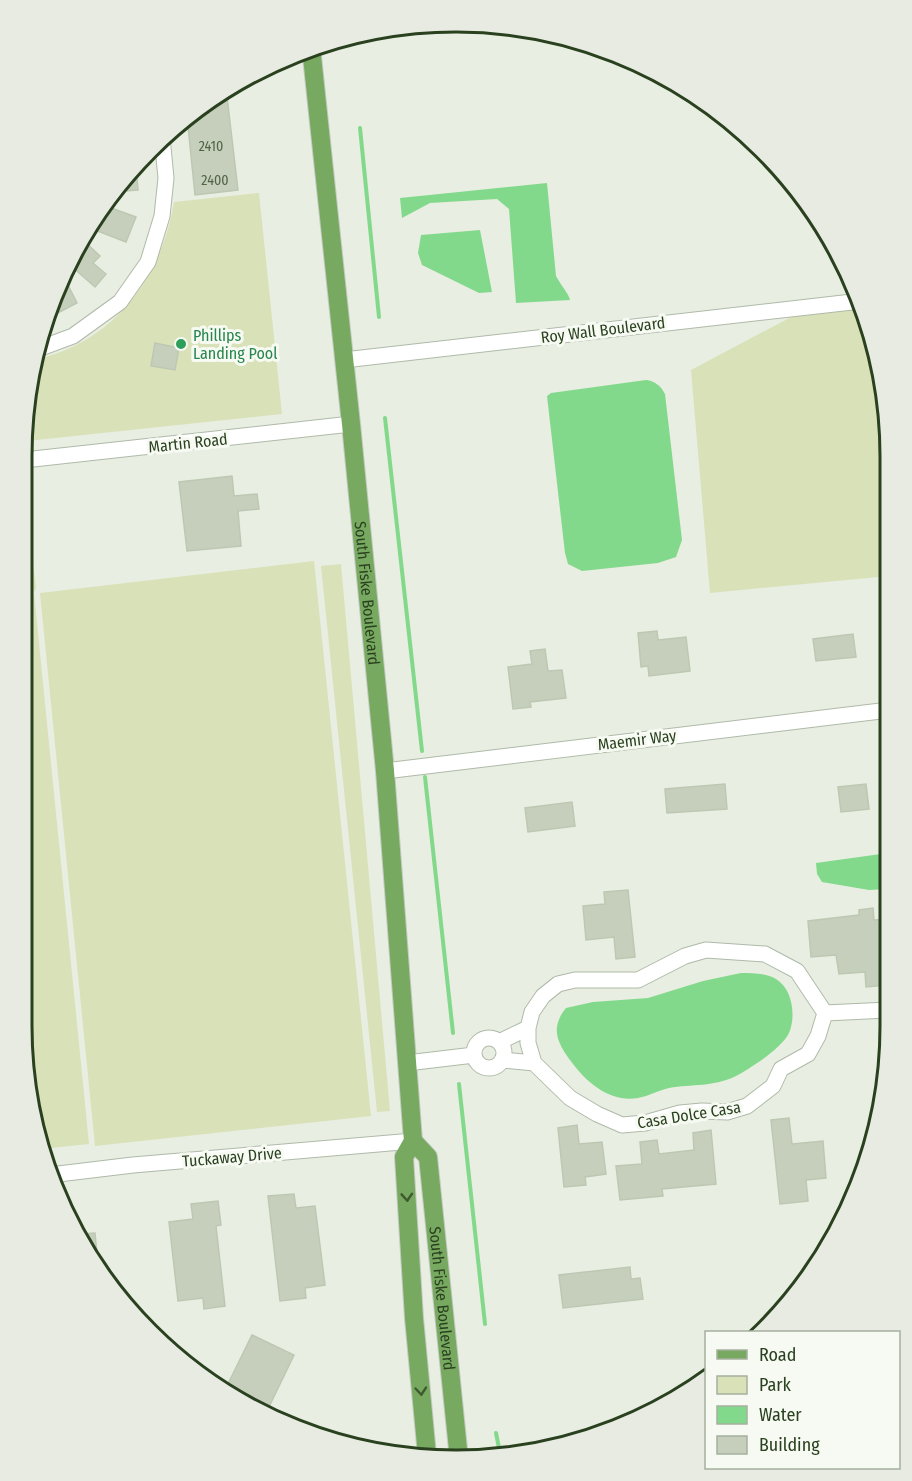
<svg xmlns="http://www.w3.org/2000/svg" width="912" height="1481" font-family="'Fira Sans Condensed',sans-serif">
<style>
.green{fill:#d9e1b8}
.water{fill:#83d98b}
.lines{fill:none;stroke-linecap:round;stroke-linejoin:round}
.stream{stroke:#83d98b;stroke-width:4}
.building{fill:#c6cfbc;stroke:#bdc8b3;stroke-width:1.5}
.minor-casing{stroke:#afbaa8;stroke-width:17}
.major-casing{stroke:#c3cac0;stroke-width:20}
.minor{stroke:#fff;stroke-width:15}
.major{stroke:#78a961;stroke-width:18}
.oneway{stroke:#3e5b30}
.leisure-dot{fill:#2e9e5b;stroke:#f7faf3;stroke-width:2}
.labels{text-anchor:middle;dominant-baseline:central;stroke-width:6;stroke-linejoin:round;paint-order:stroke}
.number-label{font-size:14px;fill:#516446}
.street-label{font-size:16px;fill:#2a411f;stroke:#f7faf3}
.leisure-label{font-size:16px;fill:#27864d;stroke:#f7faf3;text-anchor:start}
.rim{fill:none;stroke:#2a411f;stroke-width:3}
</style>
<rect width="100%" height="100%" fill="#e8eee2"/>
<!-- green -->
<path class="green" d="M259,193L282,414L27,441L25,400L36,359C113,343 162,277 174,202Z
M864,308L868,317L890,427L889,576L710,593L691,370L793,316Z
M24,494L36,587L34,593L89,1144L41,1149L21,1025Z
M314,561L371,1116L95,1146L40,593Z
M341,564L390,1111L377,1112L321,566Z"/>
<!-- water -->
<path class="water" d="M547,183L556,276C560,284 569,294 570,300L516,303L509,209L497,199L430,203L402,218L400,198Z
M480,230L492,292L479,293L422,265L418,253L421,235Z
M646,380C655,381 661,386 665,394L682,540L676,557L658,563L582,571L568,564L565,553L547,396L551,393Z
M888,853V889L869,890L822,882L817,874L816,863Z
M741,973C752,973 766,973 776,979C793,989 796,1017 789,1033C782,1048 751,1068 736,1076C714,1087 692,1084 669,1088C659,1090 649,1096 638,1098C612,1103 588,1084 573,1064C558,1044 549,1029 566,1008L593,1002L648,998L703,981Z"/>
<g class="lines">
<!-- stream -->
<path class="stream" d="M360,128L379,317
M385,418L422,751
M425,777L453,1033
M459,1084L485,1324
M496,1433L500,1453"/>
</g>
<!-- building -->
<path class="building" d="M226,88L238,190L195,195L187,116Z
M136,164L138,190L110,192L111,191Z
M103,205L136,217L126,242L90,228Z
M83,240L100,256L93,263L106,274L95,287L69,264Z
M63,275L77,303L54,315L49,307L54,290Z
M155,343L179,348L175,370L151,366Z
M232,476L234,496L257,494L259,509L238,511L241,546L187,551L179,482Z
M657,631L658,640L686,637L690,671L649,676L648,666L641,667L638,633Z
M853,634L856,657L816,661L813,639Z
M545,649L548,671L562,670L566,698L530,702L531,707L513,709L508,667L532,664L530,651Z
M725,784L727,809L667,813L665,789Z
M866,784L869,809L841,812L838,787Z
M572,802L575,826L528,832L525,808Z
M628,890L635,957L616,959L614,937L586,940L583,906L605,904L604,892Z
M873,908L874,920L888,919V963H885L887,985L866,987L865,972L839,974L836,955L811,957L808,921L859,915V910Z
M789,1118L792,1144L823,1141L826,1178L806,1180L808,1201L780,1204L771,1120Z
M577,1125L579,1144L602,1142L606,1174L585,1177L586,1185L564,1187L558,1128Z
M711,1130L716,1184L662,1189L663,1196L620,1200L616,1166L642,1164L640,1142L657,1140L659,1154L694,1150L693,1133Z
M294,1194L296,1208L315,1206L325,1285L305,1288L306,1298L280,1301L268,1196Z
M218,1201L221,1225L216,1226L225,1306L204,1309L203,1298L178,1301L169,1222L193,1219L191,1204Z
M95,1233L98,1265L81,1234Z
M630,1267L631,1279L640,1278L643,1299L563,1308L559,1275Z
M252,1335L294,1355L267,1411L226,1388Z"/>
<g class="lines">
<defs>
<path id="minor" d="M38,349L73,336L120,302L148,262L162,216L166,178L162,137
M344,360L861,301
M24,460L351,424
M385,771L889,710
M706,950L765,954L797,971L825,1013L818,1036L808,1054L781,1069L773,1086L747,1106L727,1112L702,1111L680,1113L645,1123L622,1125L597,1114L570,1098L534,1063L528,1043V1028L532,1012L543,996L558,984L575,980H638L685,956Z
M825,1013L888,1010
M474 1053a15 15 0 1 1 30 0a15 15 0 1 1-30 0Z
M499,1042L528,1028
M502,1060L534,1063
M407,1063L474,1055
M50,1175L133,1165L413,1141"/>
<g id="major">
<path id="s1" d="M311,47L351,424L385,771L413,1141L404,1157L414,1318L427,1455"/>
<path id="s2" d="M413,1141L428,1157L459,1459"/>
</g>
</defs>
<!-- minor casing -->
<use href="#minor" class="minor-casing"/>
<!-- major casing -->
<use href="#major" class="major-casing"/>
<!-- minor -->
<use href="#minor" class="minor"/>
<!-- major -->
<use href="#major" class="major"/>
</g>
<!-- one-way arrows -->
<defs><path id="oneway-chevron" d="M-2-3.5L2.5 0L-2 3.5" fill="none" stroke-width="1.6" stroke-linecap="round" stroke-linejoin="round" transform="scale(1.5)"/></defs>
<g class="oneway">
<use href="#oneway-chevron" transform="translate(407 1197) rotate(86)"/>
<use href="#oneway-chevron" transform="translate(421 1391) rotate(85)"/>
</g>
<!-- markers -->
<circle class="leisure-dot" cx="181" cy="344" r="6"/>
<g class="labels">
<!-- number labels -->
<g class="number-label">
<text x="211" y="146">2410</text>
<text x="215" y="180">2400</text>
</g>
<!-- street labels -->
<g class="street-label">
<text transform="translate(603 330) rotate(-7)">Roy Wall Boulevard</text>
<text transform="translate(188 443) rotate(-6)">Martin Road</text>
<text stroke="none"><textPath href="#s1" startOffset="549">South Fiske Boulevard</textPath></text>
<text transform="translate(637 740) rotate(-7)">Maemir Way</text>
<text transform="translate(689 1115) rotate(-9)">Casa Dolce Casa</text>
<text transform="translate(232 1157) rotate(-5)">Tuckaway Drive</text>
<text stroke="none"><textPath href="#s2" startOffset="164">South Fiske Boulevard</textPath></text>
</g>
<!-- leisure labels -->
<g class="leisure-label">
<text x="193" y="335">Phillips<tspan x="193" dy="18">Landing Pool</tspan></text>
</g>
</g>
<!-- crop -->
<path d="M0 0H912V1481H0ZM456 32H456A424 424 0 0 1 880 456V1026A424 424 0 0 1 456 1450H456A424 424 0 0 1 32 1026V456A424 424 0 0 1 456 32Z" fill="#e7ebe2" fill-rule="evenodd"/>
<path class="rim" d="M456 32H456A424 424 0 0 1 880 456V1026A424 424 0 0 1 456 1450H456A424 424 0 0 1 32 1026V456A424 424 0 0 1 456 32Z"/>
<!-- legend -->
<rect x="705" y="1331" width="195" height="138" fill="#f7faf3" stroke="#a5b09e" stroke-width="1.5"/>
<rect x="717" y="1350" width="30" height="9" fill="#78a961" stroke="#a5b09e" stroke-width="1.5"/>
<text x="759" y="1361" font-size="18" fill="#2a411f">Road</text>
<rect x="717" y="1376" width="30" height="18" fill="#d9e1b8" stroke="#a5b09e" stroke-width="1.5"/>
<text x="759" y="1391" font-size="18" fill="#2a411f">Park</text>
<rect x="717" y="1406" width="30" height="18" fill="#83d98b" stroke="#a5b09e" stroke-width="1.5"/>
<text x="759" y="1421" font-size="18" fill="#2a411f">Water</text>
<rect x="717" y="1436" width="30" height="18" fill="#c6cfbc" stroke="#a5b09e" stroke-width="1.5"/>
<text x="759" y="1451" font-size="18" fill="#2a411f">Building</text>
</svg>
